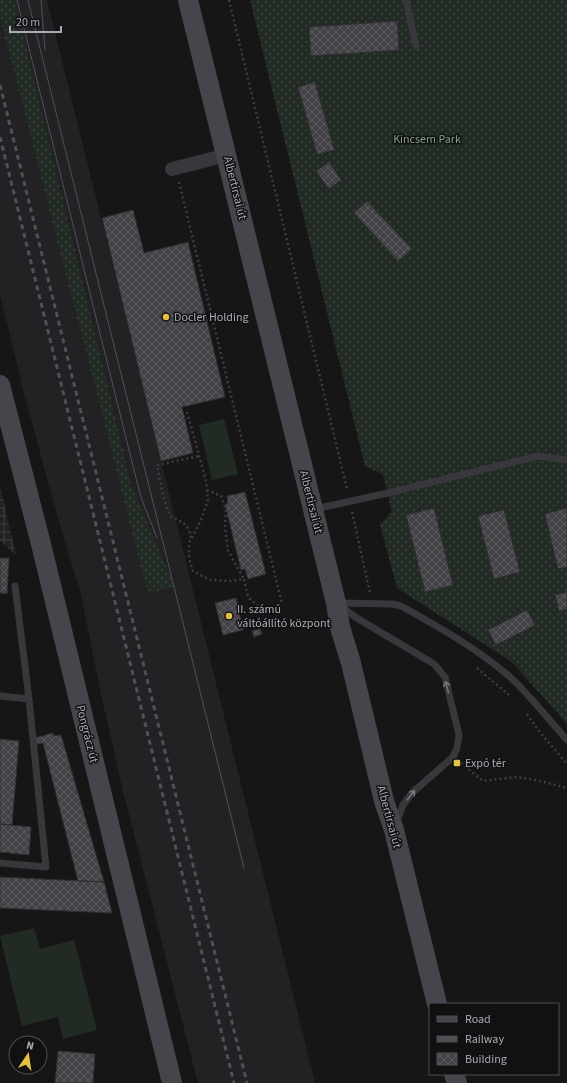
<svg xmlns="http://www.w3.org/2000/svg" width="567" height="1083" font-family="'Source Sans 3',sans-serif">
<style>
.built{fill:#222224}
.industrial{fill:url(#industrial-grid)}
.grass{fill:url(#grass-dots)}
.pitch{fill:#222a24}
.building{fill:url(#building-cross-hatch);stroke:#303033}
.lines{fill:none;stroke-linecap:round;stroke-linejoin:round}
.path{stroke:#3d3e43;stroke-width:2.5;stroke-dasharray:2 3;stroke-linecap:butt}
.lane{stroke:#37373c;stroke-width:7}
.street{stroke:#37373c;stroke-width:14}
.secondary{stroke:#45464c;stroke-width:20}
.tram{stroke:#505157;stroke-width:1}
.rail{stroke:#505157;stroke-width:3;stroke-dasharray:5 4;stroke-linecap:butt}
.oneway{stroke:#76777f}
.poi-dot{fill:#e3c241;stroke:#111112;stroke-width:1.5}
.labels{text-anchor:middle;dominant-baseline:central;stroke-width:3;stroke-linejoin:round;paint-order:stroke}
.park-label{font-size:12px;fill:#81a087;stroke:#111112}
.street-label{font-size:12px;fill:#a9abb6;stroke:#111112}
.poi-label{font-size:12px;fill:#a9abb6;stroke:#111112;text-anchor:start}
</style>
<defs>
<pattern id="industrial-grid" width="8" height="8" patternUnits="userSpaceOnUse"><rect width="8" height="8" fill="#222224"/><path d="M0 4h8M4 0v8" fill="none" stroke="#3f3f42"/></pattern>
<pattern id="grass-dots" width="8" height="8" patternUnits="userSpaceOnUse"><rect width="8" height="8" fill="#222a24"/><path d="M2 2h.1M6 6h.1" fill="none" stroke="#3f4642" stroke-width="1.8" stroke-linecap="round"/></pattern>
<pattern id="building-cross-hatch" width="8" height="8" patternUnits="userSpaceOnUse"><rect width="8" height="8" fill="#434347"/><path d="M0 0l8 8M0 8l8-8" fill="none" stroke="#5b5b5f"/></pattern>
</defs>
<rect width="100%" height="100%" fill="#161617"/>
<!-- built -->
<path class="built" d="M15,0H47L315,1083H198L123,791L100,690L81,595L57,515L24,393L0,295V18L148,594L174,587L132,487Z"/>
<!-- industrial -->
<path class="industrial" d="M0,486L13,542L17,556L0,541Z"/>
<!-- grass -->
<path class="grass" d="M0,0H15L132,487L175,587L148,594L3,30L0,18Z
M250,0H567V724L512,662L397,588L380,525L392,511L383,475L365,466Z"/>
<!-- pitch -->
<path class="pitch" d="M224,419L238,474L212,480L199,425Z
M34,928L40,949L74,940L97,1030L63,1039L58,1017L22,1026L0,936Z"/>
<!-- building -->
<path class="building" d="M397,21L399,50L311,56L309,27Z
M315,82L334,150L317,154L298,87Z
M329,162L341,180L329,189L316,171Z
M367,201L412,249L398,261L354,213Z
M133,210L144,253L188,242L225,397L182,407L193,453L161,461L102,218Z
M245,492L266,574L248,579L245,569L241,570L225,504L228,503L227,496Z
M434,508L453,585L425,592L406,515Z
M567,508V567L558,569L545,514Z
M504,510L520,572L494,579L478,516Z
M0,558H9L7,594L0,593Z
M567,592V609L559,611L555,595Z
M236,598L243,630L223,635L215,603Z
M527,610L535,625L496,645L488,630Z
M260,629L262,634L254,637L252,631Z
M53,733L54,736L61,735L104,882L78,881L43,743L37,744L35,738Z
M0,739L19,741L12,825L0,824Z
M0,824L31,827L29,855L0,852Z
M0,877L104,882L112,913L0,908Z
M58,1051L95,1054L93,1083H55Z"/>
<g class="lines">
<!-- path -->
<path class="path" d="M229,0L347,489
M179,182L282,604
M187,412L206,481L208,500L201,520L189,543V558L193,571L210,580L231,581L244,579L248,597L263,610
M207,490L221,496L226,510L225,527L228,551L244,579
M352,512L370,593
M191,538C189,524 182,522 170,516L163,496L157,465L199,456
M477,668L509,695
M527,714L538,730L567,764
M461,763L483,781L515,777L536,780L567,788"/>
<!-- lane -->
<path class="lane" d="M406,0L416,46
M315,509L388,493L538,456L567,460
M15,586L29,699
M338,603L392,604L401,606C439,627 476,648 509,676C530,695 548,719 567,740
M341,606L355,617L434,664L445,677L459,735L457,748L453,757L413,792L403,805L396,824
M0,696L29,699L46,867L0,863"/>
<!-- street -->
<path class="street" d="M172,169L227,155"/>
<!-- secondary -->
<path class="secondary" d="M188,0L336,603L340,627L351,663L384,801L394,830L437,1004
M0,385L41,544L172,1083
M454,1074L457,1083"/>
<!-- tram -->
<path class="tram" d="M17,0L138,486L142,500L157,538
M28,0L244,868
M41,0L45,50"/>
<!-- rail -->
<path class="rail" d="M0,85L247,1083
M0,137L234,1083"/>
</g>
<!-- one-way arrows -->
<defs><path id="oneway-shaft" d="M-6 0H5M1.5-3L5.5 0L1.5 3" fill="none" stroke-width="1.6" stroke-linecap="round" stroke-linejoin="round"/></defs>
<g class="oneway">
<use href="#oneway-shaft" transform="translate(447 687) rotate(-104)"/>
<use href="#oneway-shaft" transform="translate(411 795) rotate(-51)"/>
</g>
<!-- markers -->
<g class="poi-dot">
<circle cx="166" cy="317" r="4"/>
<circle cx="229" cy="616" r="4"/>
<rect x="453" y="759" width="8" height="8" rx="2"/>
</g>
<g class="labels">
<!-- park labels -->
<g class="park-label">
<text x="427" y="139">Kincsem Park</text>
</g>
<!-- street labels -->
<g class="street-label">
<text transform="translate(235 188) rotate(76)">Albertirsai út</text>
<text transform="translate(311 502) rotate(76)">Albertirsai út</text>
<text transform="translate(87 734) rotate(76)">Pongrácz út</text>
<text transform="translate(389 817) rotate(75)">Albertirsai út</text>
</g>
<!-- poi labels -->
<g class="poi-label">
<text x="174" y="317">Docler Holding</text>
<text x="237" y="609">II. számú<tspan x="237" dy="14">váltóállító központ</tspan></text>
<text x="465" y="763">Expó tér</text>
</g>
</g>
<!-- legend -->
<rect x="429" y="1003" width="130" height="72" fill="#111112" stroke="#4e4f54"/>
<rect x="437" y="1016" width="20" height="6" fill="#45464c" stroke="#4e4f54"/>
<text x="465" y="1023" font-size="12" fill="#a9abb6">Road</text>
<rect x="437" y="1036" width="20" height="6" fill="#505157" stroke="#4e4f54"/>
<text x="465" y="1043" font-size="12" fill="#a9abb6">Railway</text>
<rect x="437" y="1053" width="20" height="12" fill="url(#building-cross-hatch)" stroke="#4e4f54"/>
<text x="465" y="1063" font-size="12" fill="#a9abb6">Building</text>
<!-- north arrow -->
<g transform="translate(28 1055) rotate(13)"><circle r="19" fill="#111112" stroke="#4e4f54"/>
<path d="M0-3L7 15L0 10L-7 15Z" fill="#e3c241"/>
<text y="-6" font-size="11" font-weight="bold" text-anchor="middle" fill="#a9abb6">N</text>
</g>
<!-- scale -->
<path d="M10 26v6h51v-6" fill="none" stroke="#a9abb6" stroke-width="2"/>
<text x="16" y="26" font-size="12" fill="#a9abb6" stroke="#111112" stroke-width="3" paint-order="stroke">20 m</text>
</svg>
